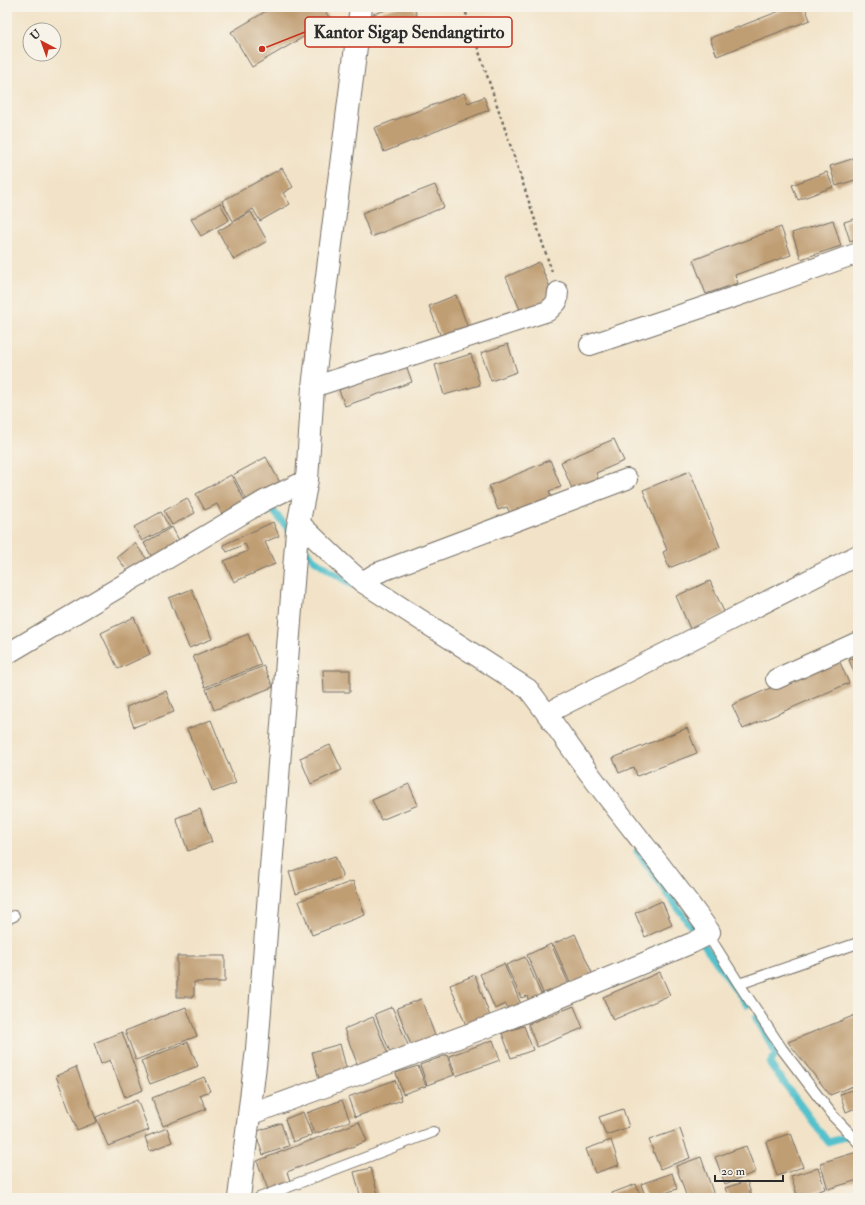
<svg xmlns="http://www.w3.org/2000/svg" width="865" height="1205" font-family="'IM FELL Double Pica',serif">
<style>
.lines{fill:none;stroke-linecap:round;stroke-linejoin:round}
.stream{stroke:#54c1cc;stroke-width:7}
.building{fill:#c09e73}
.service-casing{stroke:#716b62;stroke-width:12}
.minor-casing{stroke:#716b62;stroke-width:22}
.tertiary-casing{stroke:#716b62;stroke-width:24}
.path{stroke:#716b62;stroke-width:2.5;stroke-dasharray:3 3;stroke-linecap:butt}
.service{stroke:#fff;stroke-width:10}
.minor{stroke:#fff;stroke-width:20}
.tertiary{stroke:#fff;stroke-width:22}
.leader{fill:none;stroke:#c8321e;stroke-width:1.5}
.callout-dot{fill:#c8321e;stroke:#f7f3e8;stroke-width:1.5}
.callout{fill:#f7f3e8;stroke:#c8321e;stroke-width:1.5}
.callout-label{font-size:18px;text-anchor:middle;font-weight:bold;fill:#2b2b2b}
</style>
<rect width="100%" height="100%" fill="#f7f3e8"/>
<filter id="ink" filterUnits="userSpaceOnUse"><feTurbulence type="fractalNoise" baseFrequency=".025" numOctaves="2"/><feDisplacementMap in="SourceGraphic" scale="8" xChannelSelector="R" yChannelSelector="G"/><feConvolveMatrix kernelMatrix="1 2 1 2 8 2 1 2 1" color-interpolation-filters="sRGB"/></filter>
<filter id="wash" filterUnits="userSpaceOnUse"><feTurbulence type="fractalNoise" baseFrequency=".012" numOctaves="4" result="noise"/><feDisplacementMap in="SourceGraphic" scale="16" xChannelSelector="R" yChannelSelector="G"/><feGaussianBlur stdDeviation="0.9" result="paint"/><feColorMatrix in="noise" values="0 0 0 0 0 0 0 0 0 0 0 0 0 0 0 0 0 1.4 0 .05"/><feComposite in="paint" operator="in"/></filter>
<g filter="url(#wash)">
<rect width="100%" height="100%" fill="#f2e3c8"/>
<g class="lines">
<!-- stream -->
<path class="stream" d="M264,508L269,506L292,533
M301,544L313,559L352,585
M637,851L747,1005
M756,1018L776,1053L770,1064L828,1142L849,1136L853,1140"/>
</g>
<g id="blocks">
<!-- building -->
<path class="building" d="M273,7H323L331,21L252,67L231,32Z
M397,7H414L420,26L380,38L373,14Z
M790,7H805L810,20L717,56L710,38Z
M464,93L468,103L484,97L489,110L384,152L374,128Z
M858,157V179L836,186L830,166Z
M282,168L293,187L283,193L290,204L260,221L253,209L233,221L222,201Z
M827,172L833,187L798,200L792,185Z
M435,185L444,207L371,237L362,213Z
M220,203L229,220L201,236L191,219Z
M251,212L267,241L234,260L218,231Z
M858,218V238L850,241L844,222Z
M833,220L841,246L801,259L792,233Z
M781,227L791,255L735,275L738,283L706,294L693,260Z
M539,262L554,297L521,312L506,277Z
M456,295L469,331L443,342L429,306Z
M508,344L517,372L491,381L481,353Z
M471,354L480,385L444,395L435,365Z
M406,365L412,382L345,406L339,390Z
M614,439L624,461L596,473L600,485L575,496L561,462Z
M266,457L284,490L251,508L233,475Z
M550,460L561,487L549,491L553,501L512,518L507,507L498,510L489,486Z
M690,471L720,547L669,568L663,552L667,550L643,490Z
M231,475L245,501L222,514L217,504L205,510L196,494Z
M187,498L195,513L172,525L164,511Z
M161,512L169,527L142,541L134,527Z
M273,522L279,536L265,542L275,564L234,582L224,561L248,551L245,544L227,552L223,545Z
M172,527L182,546L154,561L144,543Z
M135,543L149,562L131,576L117,557Z
M710,581L725,614L690,629L676,596Z
M192,589L212,639L189,648L169,598Z
M134,617L150,654L118,669L101,633Z
M248,634L261,665L205,687L193,656Z
M858,656V682L849,660Z
M838,658L849,683L743,729L732,705Z
M264,666L273,687L214,710L206,689Z
M323,670H350V692H324Z
M166,691L174,712L134,727L126,707Z
M211,720L236,783L213,792L187,729Z
M687,728L697,753L637,776L634,767L619,773L613,758Z
M330,745L342,770L311,784L300,758Z
M409,784L418,805L381,820L372,800Z
M200,809L212,842L188,851L176,818Z
M335,856L343,877L296,894L289,872Z
M353,881L365,915L312,935L299,901Z
M662,901L672,925L645,937L635,913Z
M575,934L593,975L571,985L553,944Z
M551,944L571,989L546,1000L527,955Z
M177,956H225V982H194V997H177Z
M525,957L545,1003L532,1009L527,996L521,998L506,965Z
M504,964L523,1009L510,1014L506,1004L495,1009L480,974Z
M660,972L670,995L613,1020L603,997Z
M475,975L491,1019L467,1028L450,985Z
M421,999L438,1043L414,1053L397,1008Z
M574,1006L583,1028L537,1047L528,1024Z
M186,1007L197,1036L136,1060L125,1031Z
M392,1007L411,1052L393,1060L375,1014Z
M858,1014V1084L830,1095L788,1042Z
M373,1017L390,1059L360,1071L344,1029Z
M524,1026L533,1050L511,1058L502,1033Z
M122,1032L143,1090L125,1097L110,1060L101,1064L94,1043Z
M493,1040L500,1060L456,1076L449,1056Z
M188,1042L198,1066L150,1084L141,1061Z
M340,1044L347,1071L319,1079L312,1052Z
M447,1055L454,1075L427,1085L420,1065Z
M418,1066L426,1086L403,1094L396,1073Z
M76,1067L97,1122L77,1130L56,1076Z
M204,1077L210,1091L200,1095L206,1109L163,1126L152,1098Z
M395,1080L402,1100L355,1117L348,1097Z
M858,1088V1107L846,1112L840,1094Z
M137,1100L149,1130L108,1146L96,1117Z
M342,1100L350,1121L314,1134L307,1113Z
M623,1109L629,1127L606,1135L599,1117Z
M303,1112L312,1135L293,1142L285,1119Z
M359,1122L367,1141L287,1172L291,1184L269,1192L257,1161Z
M281,1123L289,1146L263,1155L255,1132Z
M167,1128L172,1142L150,1151L145,1137Z
M680,1129L690,1158L660,1169L649,1140Z
M791,1133L803,1167L777,1176L766,1142Z
M611,1140L619,1165L595,1173L586,1149Z
M746,1146L756,1172L725,1184L715,1157Z
M857,1152L858,1156V1180L828,1189L820,1163Z
M701,1157L715,1198H687L676,1166Z
M371,1168L379,1198H361L354,1172Z
M818,1168L825,1189L798,1198L791,1176Z
M672,1173L677,1189L651,1198H646L641,1184Z
M747,1181L752,1197L729,1198L725,1188Z
M636,1184L641,1198H614L612,1193Z"/>
</g>
</g>
<g filter="url(#ink)">
<use href="#blocks" fill-opacity="0" stroke="#716b62" stroke-width="1"/>
<g class="lines">
<defs>
<path id="service" d="M7,919L14,916
M708,935L739,984L858,943
M739,984L782,1049L833,1116L858,1142
M259,1198L433,1132"/>
<path id="minor" d="M590,345L737,296L858,253
M313,387L548,311L557,302L558,292
M298,522L344,566L362,582L377,573L627,479
M7,654L264,501L307,480
M776,679L858,642
M548,714L559,707L858,555
M249,1115L504,1021L692,943L708,935L710,932C673,879 631,829 592,777C570,748 551,718 528,689L362,582"/>
<path id="tertiary" d="M239,1198L257,1049L297,531L307,480L313,387L361,7"/>
</defs>
<!-- service casing -->
<use href="#service" class="service-casing"/>
<!-- minor casing -->
<use href="#minor" class="minor-casing"/>
<!-- tertiary casing -->
<use href="#tertiary" class="tertiary-casing"/>
<!-- path -->
<path class="path" d="M464,7L508,138L552,272"/>
<!-- service -->
<use href="#service" class="service"/>
<!-- minor -->
<use href="#minor" class="minor"/>
<!-- tertiary -->
<use href="#tertiary" class="tertiary"/>
</g>
</g>
<!-- callouts -->
<path class="leader" d="M262 49L305 32"/>
<circle class="callout-dot" cx="262" cy="49" r="4"/>
<rect class="callout" x="305" y="17" width="207" height="30" rx="4"/>
<g class="callout-label">
<text x="409" y="38">Kantor Sigap Sendangtirto</text>
</g>
<!-- margin -->
<rect width="865" height="1205" fill="none" stroke="#f7f3e8" stroke-width="24"/>
<!-- north arrow -->
<g transform="translate(42 42) rotate(319)"><circle r="19" fill="#f7f3e8" stroke="#a5a39c"/>
<path d="M0-3L7 15L0 10L-7 15Z" fill="#c8321e"/>
<text y="-6" font-size="11" font-weight="bold" text-anchor="middle" fill="#2b2b2b">U</text>
</g>
<!-- scale -->
<path d="M715 1175v6h68v-6" fill="none" stroke="#2b2b2b" stroke-width="2"/>
<text x="721" y="1175" font-size="12" fill="#2b2b2b" stroke="#f7f3e8" stroke-width="3" paint-order="stroke">20 m</text>
</svg>
